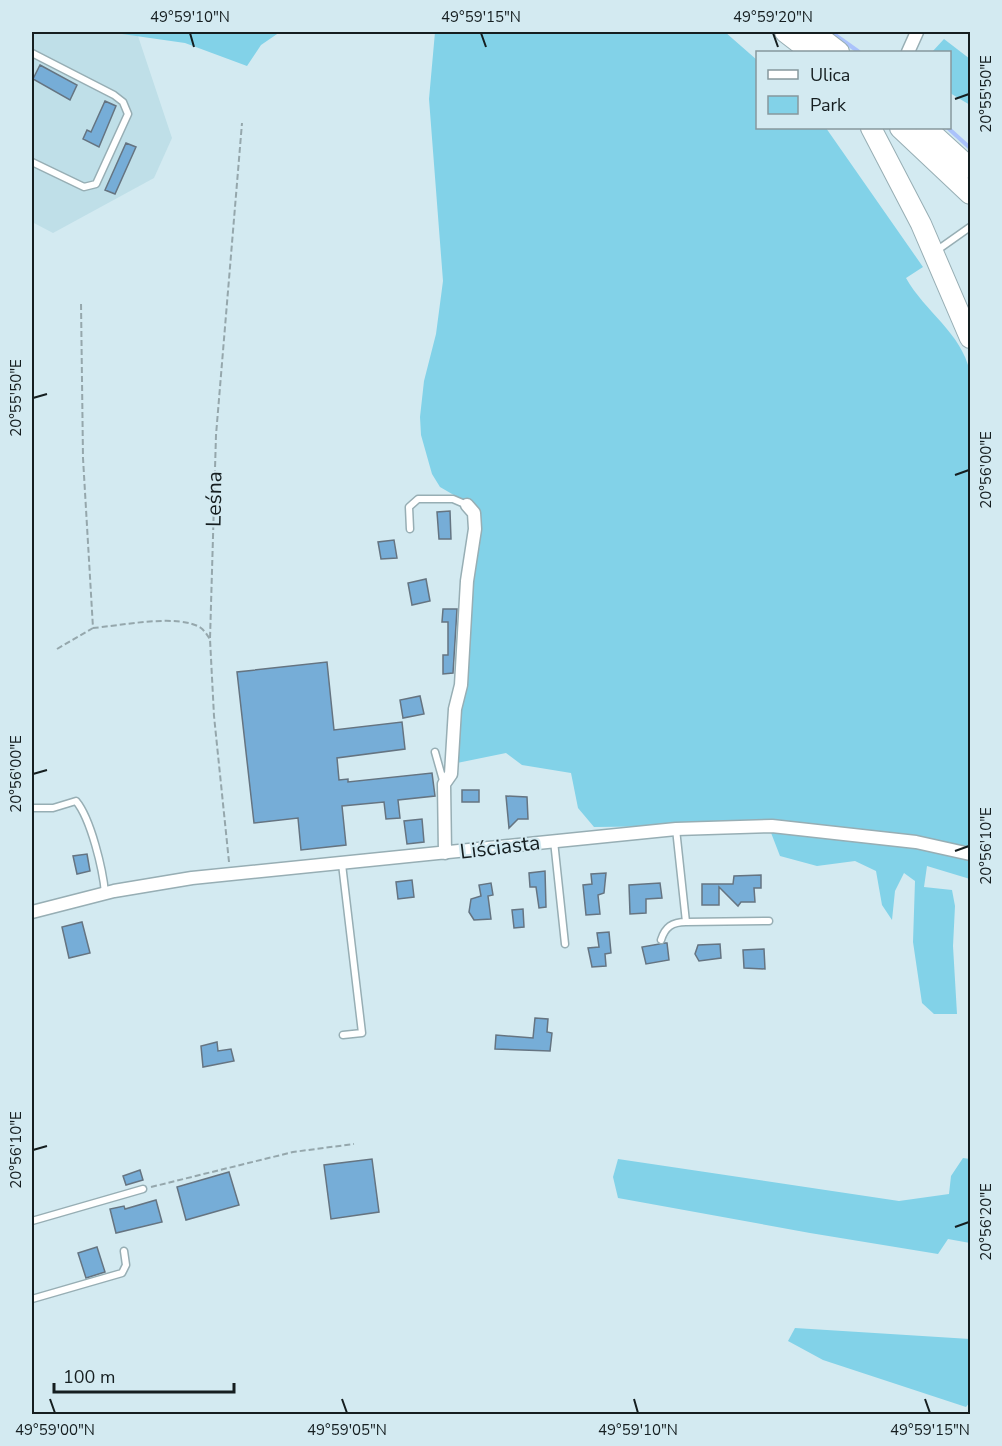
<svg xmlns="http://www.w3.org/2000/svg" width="1002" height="1446" font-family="'Nunito Sans',sans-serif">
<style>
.built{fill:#bfdfe8}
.green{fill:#82d2e8}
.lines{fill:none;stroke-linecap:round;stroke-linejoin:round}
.stream{stroke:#aac2fb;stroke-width:4}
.building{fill:#76add7;stroke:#657481;stroke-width:1.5}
.service-casing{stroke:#97aeb4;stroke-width:9}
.minor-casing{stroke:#97aeb4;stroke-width:15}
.primary-casing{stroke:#97aeb4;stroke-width:22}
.path{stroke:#95a7ac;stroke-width:2;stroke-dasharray:6 3;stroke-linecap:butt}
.service{stroke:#fff;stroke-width:6}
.minor{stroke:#fff;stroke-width:12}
.primary{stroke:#fff;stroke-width:20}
.ticks{fill:none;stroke:#151e20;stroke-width:2}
.labels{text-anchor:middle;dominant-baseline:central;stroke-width:4.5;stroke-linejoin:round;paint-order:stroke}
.street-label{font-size:21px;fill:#151e20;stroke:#d3eaf1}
.neatline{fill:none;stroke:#151e20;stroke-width:2}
.ticks-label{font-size:15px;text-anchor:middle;fill:#151e20}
</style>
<rect width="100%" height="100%" fill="#d3eaf1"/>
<!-- built -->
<path class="built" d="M32,32H108L138,36L172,138L154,178L53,233L32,222Z"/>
<!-- green -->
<path class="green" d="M108,32H280L261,45L247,66L185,43Z
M435,32H725L757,60L758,128H826L923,267L906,278C925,312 961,332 970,372V879L927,866L924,887L952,890L955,906L953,946L957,1014H934L922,1003L913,942L915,881L904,873L895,891L892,920L882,905L876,871L855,861L817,866L780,856L768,825L594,827L578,808L571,773L522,765L506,753L457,763V726L466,679L471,626V580L480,545V529L471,505L440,487L432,474L421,435L420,417L424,381L436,334L443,281L429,99Z
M944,39L970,59V105L950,93V52H932Z
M963,1158L970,1159V1243L948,1239L938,1254L810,1233L618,1198L613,1177L618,1159L899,1201L949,1194L951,1176Z
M795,1328L970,1339V1402L966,1407L823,1360L788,1341Z"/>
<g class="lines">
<!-- stream -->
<path class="stream" d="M831,32L859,52
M948,128L970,148"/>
</g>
<!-- building -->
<path class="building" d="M40,65L77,85L70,100L33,79Z
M105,101L116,106L99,147L83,139L87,130L91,132Z
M126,143L136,147L115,194L105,190Z
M450,511L451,539H439L437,512Z
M394,540L397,558L381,559L378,542Z
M426,579L430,601L412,605L408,583Z
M443,609H457L453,673L443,674V655H448V622H442Z
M327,662L334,730L402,722L405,749L337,758L339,780L348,779V782L432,773L435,796L398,800L400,818L386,819L384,802L342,806L346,845L301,850L298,818L254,823L237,672Z
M420,696L424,714L403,718L400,700Z
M462,790H479V802H462Z
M506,796L527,797L528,819H518L509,828Z
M422,819L424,842L407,844L404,821Z
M87,854L90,871L77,874L73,856Z
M545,871L546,907L539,908L536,887H530L529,873Z
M606,873L604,893L598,895L600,914L586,915L583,885L592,884L591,874Z
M761,875V888H754L755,902H741L738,906L719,887V905H702V884H733L734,876Z
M412,880L414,897L398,899L396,882Z
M491,883L493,895L488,896L491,919L474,920L469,912L471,899L481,896L479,885Z
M660,883L662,898L646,899V913L630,914L629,885Z
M523,909L524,927L514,928L512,910Z
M82,922L90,953L69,958L62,927Z
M609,932L611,953L605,954L606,966L592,967L588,948L599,947L597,933Z
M665,943H667L669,960L646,964L642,947Z
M720,944L721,958L699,961L695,954L698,945Z
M764,949L765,969L744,968L743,950Z
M535,1018L548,1019L547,1032L552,1033L550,1051L495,1049L496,1035L533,1038Z
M217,1042L218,1051L231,1049L234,1061L203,1067L201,1046Z
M372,1159L379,1212L331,1219L324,1165Z
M140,1170L143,1180L126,1185L123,1176Z
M229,1172L239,1205L186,1220L177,1187Z
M156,1200L162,1222L116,1233L110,1209L124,1206L125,1209Z
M97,1247L105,1272L86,1278L78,1253Z"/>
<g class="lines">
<defs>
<path id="service" d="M32,53L114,95L123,102L128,114L96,184L84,187L32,162
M936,251L970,227
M410,529L409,507L418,499H453L467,505
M435,752L444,784
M32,808H53L76,801C91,819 103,870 105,893
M676,829L686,922L769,921
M554,841L565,944
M342,864L362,1033L343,1035
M661,940C665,927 672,922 686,922
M32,1221L143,1189
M32,1299L122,1273L126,1265L124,1251"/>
<path id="minor" d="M908,52L917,32
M445,853L444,784L451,774L455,709L461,685L467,581L475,529L474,513L467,505
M32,912L114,891L192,878L676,829L772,826L916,842L970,854"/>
<path id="primary" d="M785,32L811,52
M813,32L839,52
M871,128L921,224L970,338
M900,128L970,194
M926,128L970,168"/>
</defs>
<!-- service casing -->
<use href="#service" class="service-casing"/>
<!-- minor casing -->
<use href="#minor" class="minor-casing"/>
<!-- primary casing -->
<use href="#primary" class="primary-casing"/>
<!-- path -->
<path class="path" d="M93,628C119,626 179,613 201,628C204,630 207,635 210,639
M57,649L93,628L83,458L81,302
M229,862L214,716L210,639L216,435L242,123
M151,1187L293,1152L354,1144"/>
<!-- service -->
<use href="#service" class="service"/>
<!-- minor -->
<use href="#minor" class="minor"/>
<!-- primary -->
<use href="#primary" class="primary"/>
</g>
<!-- ticks -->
<path class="ticks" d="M190,33L194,47M481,33L486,47M773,33L778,47M955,99L969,94M33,398L47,394M955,475L969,470M33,774L47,770M955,851L969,846M33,1150L47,1146M955,1227L969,1222M50,1399L55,1413M342,1399L347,1413M634,1399L638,1413M925,1399L930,1413"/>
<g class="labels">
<!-- street labels -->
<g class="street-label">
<text transform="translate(214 499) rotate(-89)">Leśna</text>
<text transform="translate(500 847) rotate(-7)">Liściasta</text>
</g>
</g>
<!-- border -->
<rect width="1002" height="1446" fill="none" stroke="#d3eaf1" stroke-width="66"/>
<!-- legend -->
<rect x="756" y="51" width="195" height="78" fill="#d3eaf1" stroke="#87989d" stroke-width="1.5"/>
<rect x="768" y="70" width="30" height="9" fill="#ffffff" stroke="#87989d" stroke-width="1.5"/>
<text x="810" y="81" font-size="18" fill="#151e20">Ulica</text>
<rect x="768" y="96" width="30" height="18" fill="#82d2e8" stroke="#87989d" stroke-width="1.5"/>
<text x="810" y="111" font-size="18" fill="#151e20">Park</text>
<!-- scale -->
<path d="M54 1383v9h180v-9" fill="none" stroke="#151e20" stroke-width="3"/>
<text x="63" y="1383" font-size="18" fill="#151e20" stroke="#d3eaf1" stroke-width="4.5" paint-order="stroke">100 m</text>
<rect x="33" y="33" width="936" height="1380" class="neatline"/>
<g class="ticks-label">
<text x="190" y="22">49°59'10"N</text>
<text x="481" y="22">49°59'15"N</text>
<text x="773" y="22">49°59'20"N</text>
<text transform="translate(986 94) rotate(-90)" y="5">20°55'50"E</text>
<text transform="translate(16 398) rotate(-90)" y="5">20°55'50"E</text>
<text transform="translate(986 470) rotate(-90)" y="5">20°56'00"E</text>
<text transform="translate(16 774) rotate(-90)" y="5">20°56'00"E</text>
<text transform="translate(986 846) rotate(-90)" y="5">20°56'10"E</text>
<text transform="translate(16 1150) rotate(-90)" y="5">20°56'10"E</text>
<text transform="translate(986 1222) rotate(-90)" y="5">20°56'20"E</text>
<text x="55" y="1435">49°59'00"N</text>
<text x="347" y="1435">49°59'05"N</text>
<text x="638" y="1435">49°59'10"N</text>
<text x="930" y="1435">49°59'15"N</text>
</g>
</svg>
